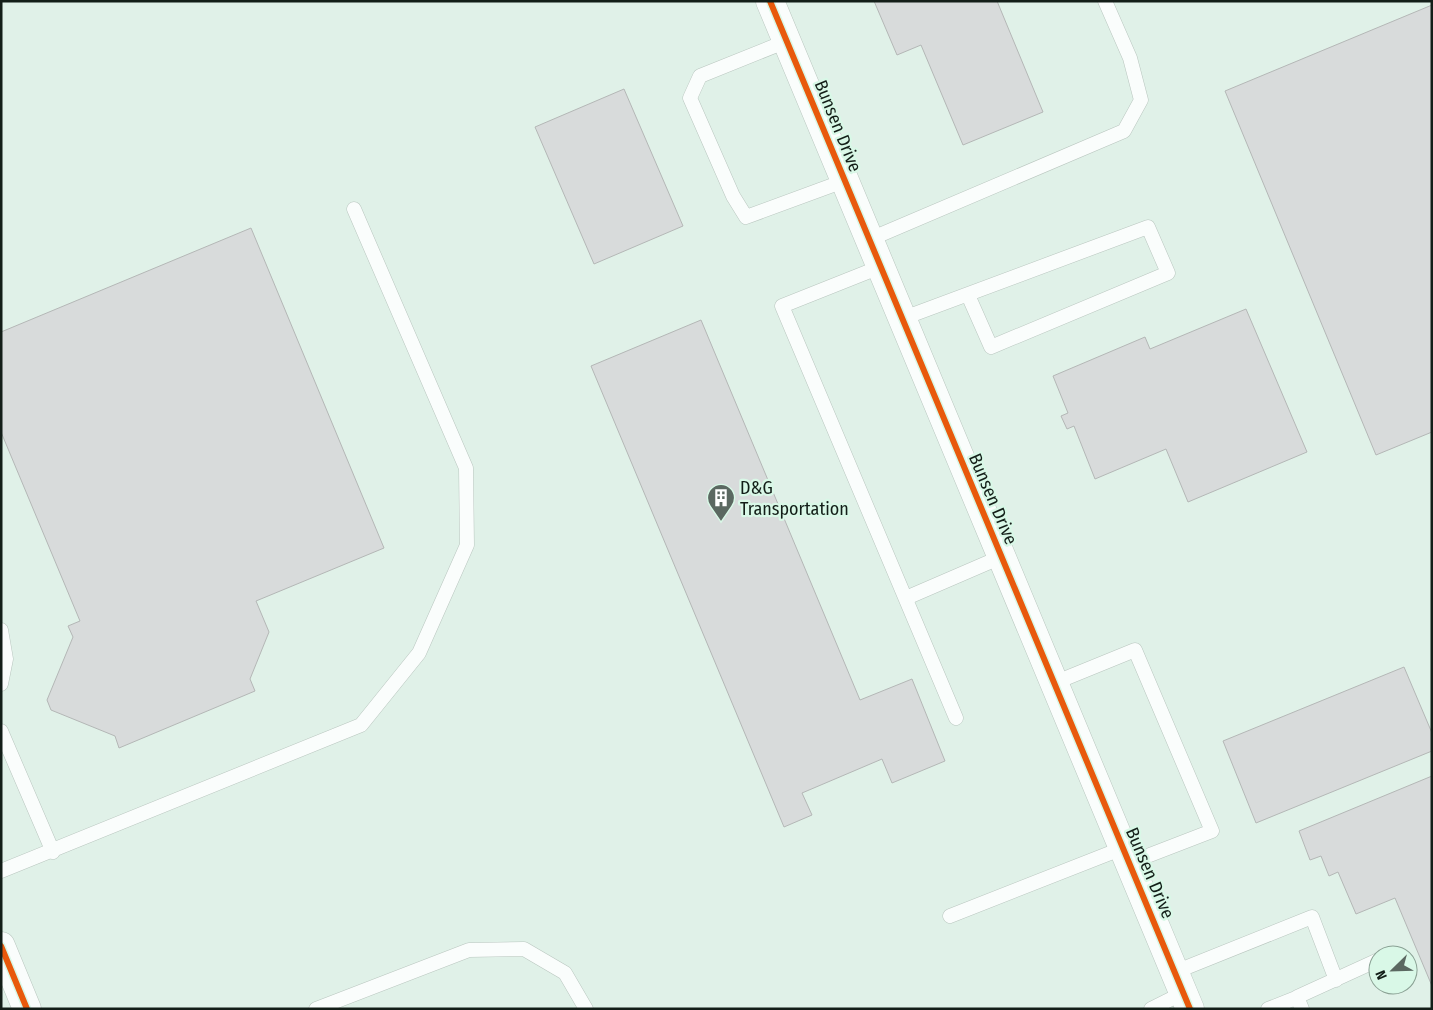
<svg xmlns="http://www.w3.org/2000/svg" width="1433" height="1010" font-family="'Fira Sans Condensed',sans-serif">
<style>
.building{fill:#d8dbdb;stroke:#b4b7b6}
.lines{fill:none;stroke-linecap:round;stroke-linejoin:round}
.lane-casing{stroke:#b9c6bf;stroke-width:15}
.street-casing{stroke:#b9c6bf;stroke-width:29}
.secondary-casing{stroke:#b9c6bf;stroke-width:29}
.lane{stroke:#fafdfc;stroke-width:14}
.street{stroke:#fafdfc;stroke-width:28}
.secondary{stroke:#fafdfc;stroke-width:28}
.cycleway-casing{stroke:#d9f8e7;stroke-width:9}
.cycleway{stroke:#e8590c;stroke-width:6}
.labels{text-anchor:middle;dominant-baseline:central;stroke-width:4.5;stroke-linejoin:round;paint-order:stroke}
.street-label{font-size:18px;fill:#131e18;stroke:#d9f8e7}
.poi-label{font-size:18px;fill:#131e18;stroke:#d9f8e7;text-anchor:start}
</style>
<rect width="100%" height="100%" fill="#e0f1e8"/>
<!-- building -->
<path class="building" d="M874,1H997L1043,112L963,145L921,45L897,55Z
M1432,5V432L1376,455L1225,91Z
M624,89L683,226L594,264L535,127Z
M251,228L384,548L256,601L269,632L250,679L255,691L119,748L115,736L51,710L47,700L73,637L68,626L80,621L1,432V332Z
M1246,309L1307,452L1188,502L1166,449L1095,479L1074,426L1067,429L1061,416L1068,413L1053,376L1145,337L1150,349Z
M701,320L860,700L912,679L945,761L892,783L882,759L802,793L812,815L784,827L591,366Z
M1404,667L1432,733V751L1256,823L1223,741Z
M1432,776V986L1395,898L1356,914L1338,872L1329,876L1321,856L1310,860L1299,831Z"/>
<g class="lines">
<defs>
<path id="lane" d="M787,41L700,76L690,98L733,196L746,217L844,181
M868,240L1124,131L1141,100L1130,58L1105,1
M880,267L782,306L956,718
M901,319L1148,227L1168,273L991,347L968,295
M906,598L1001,557
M1,630L6,659L1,684
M1054,683L1135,650L1212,831L1129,863
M1,731L53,852
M1,871L361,725L419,653L467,545L466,468L354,209
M950,916L1123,848
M1175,972L1312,917L1336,980
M316,1009L469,950L524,949L565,973L586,1009
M1151,1009L1183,993
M1268,1009L1301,996
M1302,1009L1297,997L1378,960"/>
<path id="street" d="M770,1L1190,1009"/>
<path id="secondary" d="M1,946L27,1009"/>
</defs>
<!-- lane casing -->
<use href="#lane" class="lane-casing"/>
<!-- street casing -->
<use href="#street" class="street-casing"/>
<!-- secondary casing -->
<use href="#secondary" class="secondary-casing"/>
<!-- lane -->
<use href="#lane" class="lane"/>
<!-- street -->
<use href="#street" class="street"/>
<!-- secondary -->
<use href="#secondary" class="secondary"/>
<defs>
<path id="cycleway" d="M770,1L1190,1009
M1,946L27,1009"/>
</defs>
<!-- cycleway casing -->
<use href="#cycleway" class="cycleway-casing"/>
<!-- cycleway -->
<use href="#cycleway" class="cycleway"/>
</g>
<!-- icons -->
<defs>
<symbol id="building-pin" viewBox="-11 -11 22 30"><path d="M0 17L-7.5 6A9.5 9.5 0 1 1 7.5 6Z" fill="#5b6861" stroke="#d9f8e7"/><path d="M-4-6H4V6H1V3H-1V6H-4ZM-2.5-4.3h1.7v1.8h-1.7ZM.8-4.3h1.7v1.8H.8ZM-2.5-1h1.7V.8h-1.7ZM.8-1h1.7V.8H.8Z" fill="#fff"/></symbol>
</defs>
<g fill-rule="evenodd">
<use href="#building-pin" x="705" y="482" width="32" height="43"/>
</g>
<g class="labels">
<!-- street labels -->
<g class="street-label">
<text transform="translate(838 126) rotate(68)">Bunsen Drive</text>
<text transform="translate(993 499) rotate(67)">Bunsen Drive</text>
<text transform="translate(1150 873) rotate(67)">Bunsen Drive</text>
</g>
<!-- poi labels -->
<g class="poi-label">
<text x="740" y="488">D&amp;G<tspan x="740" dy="21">Transportation</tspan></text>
</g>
</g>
<!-- border -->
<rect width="1433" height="1010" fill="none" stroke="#131e18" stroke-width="5"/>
<!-- north arrow -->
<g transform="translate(1393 970) rotate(247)"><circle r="24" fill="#d9f8e7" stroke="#8aa194"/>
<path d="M0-4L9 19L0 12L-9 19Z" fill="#5b6861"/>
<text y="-8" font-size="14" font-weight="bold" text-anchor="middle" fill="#131e18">N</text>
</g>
</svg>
